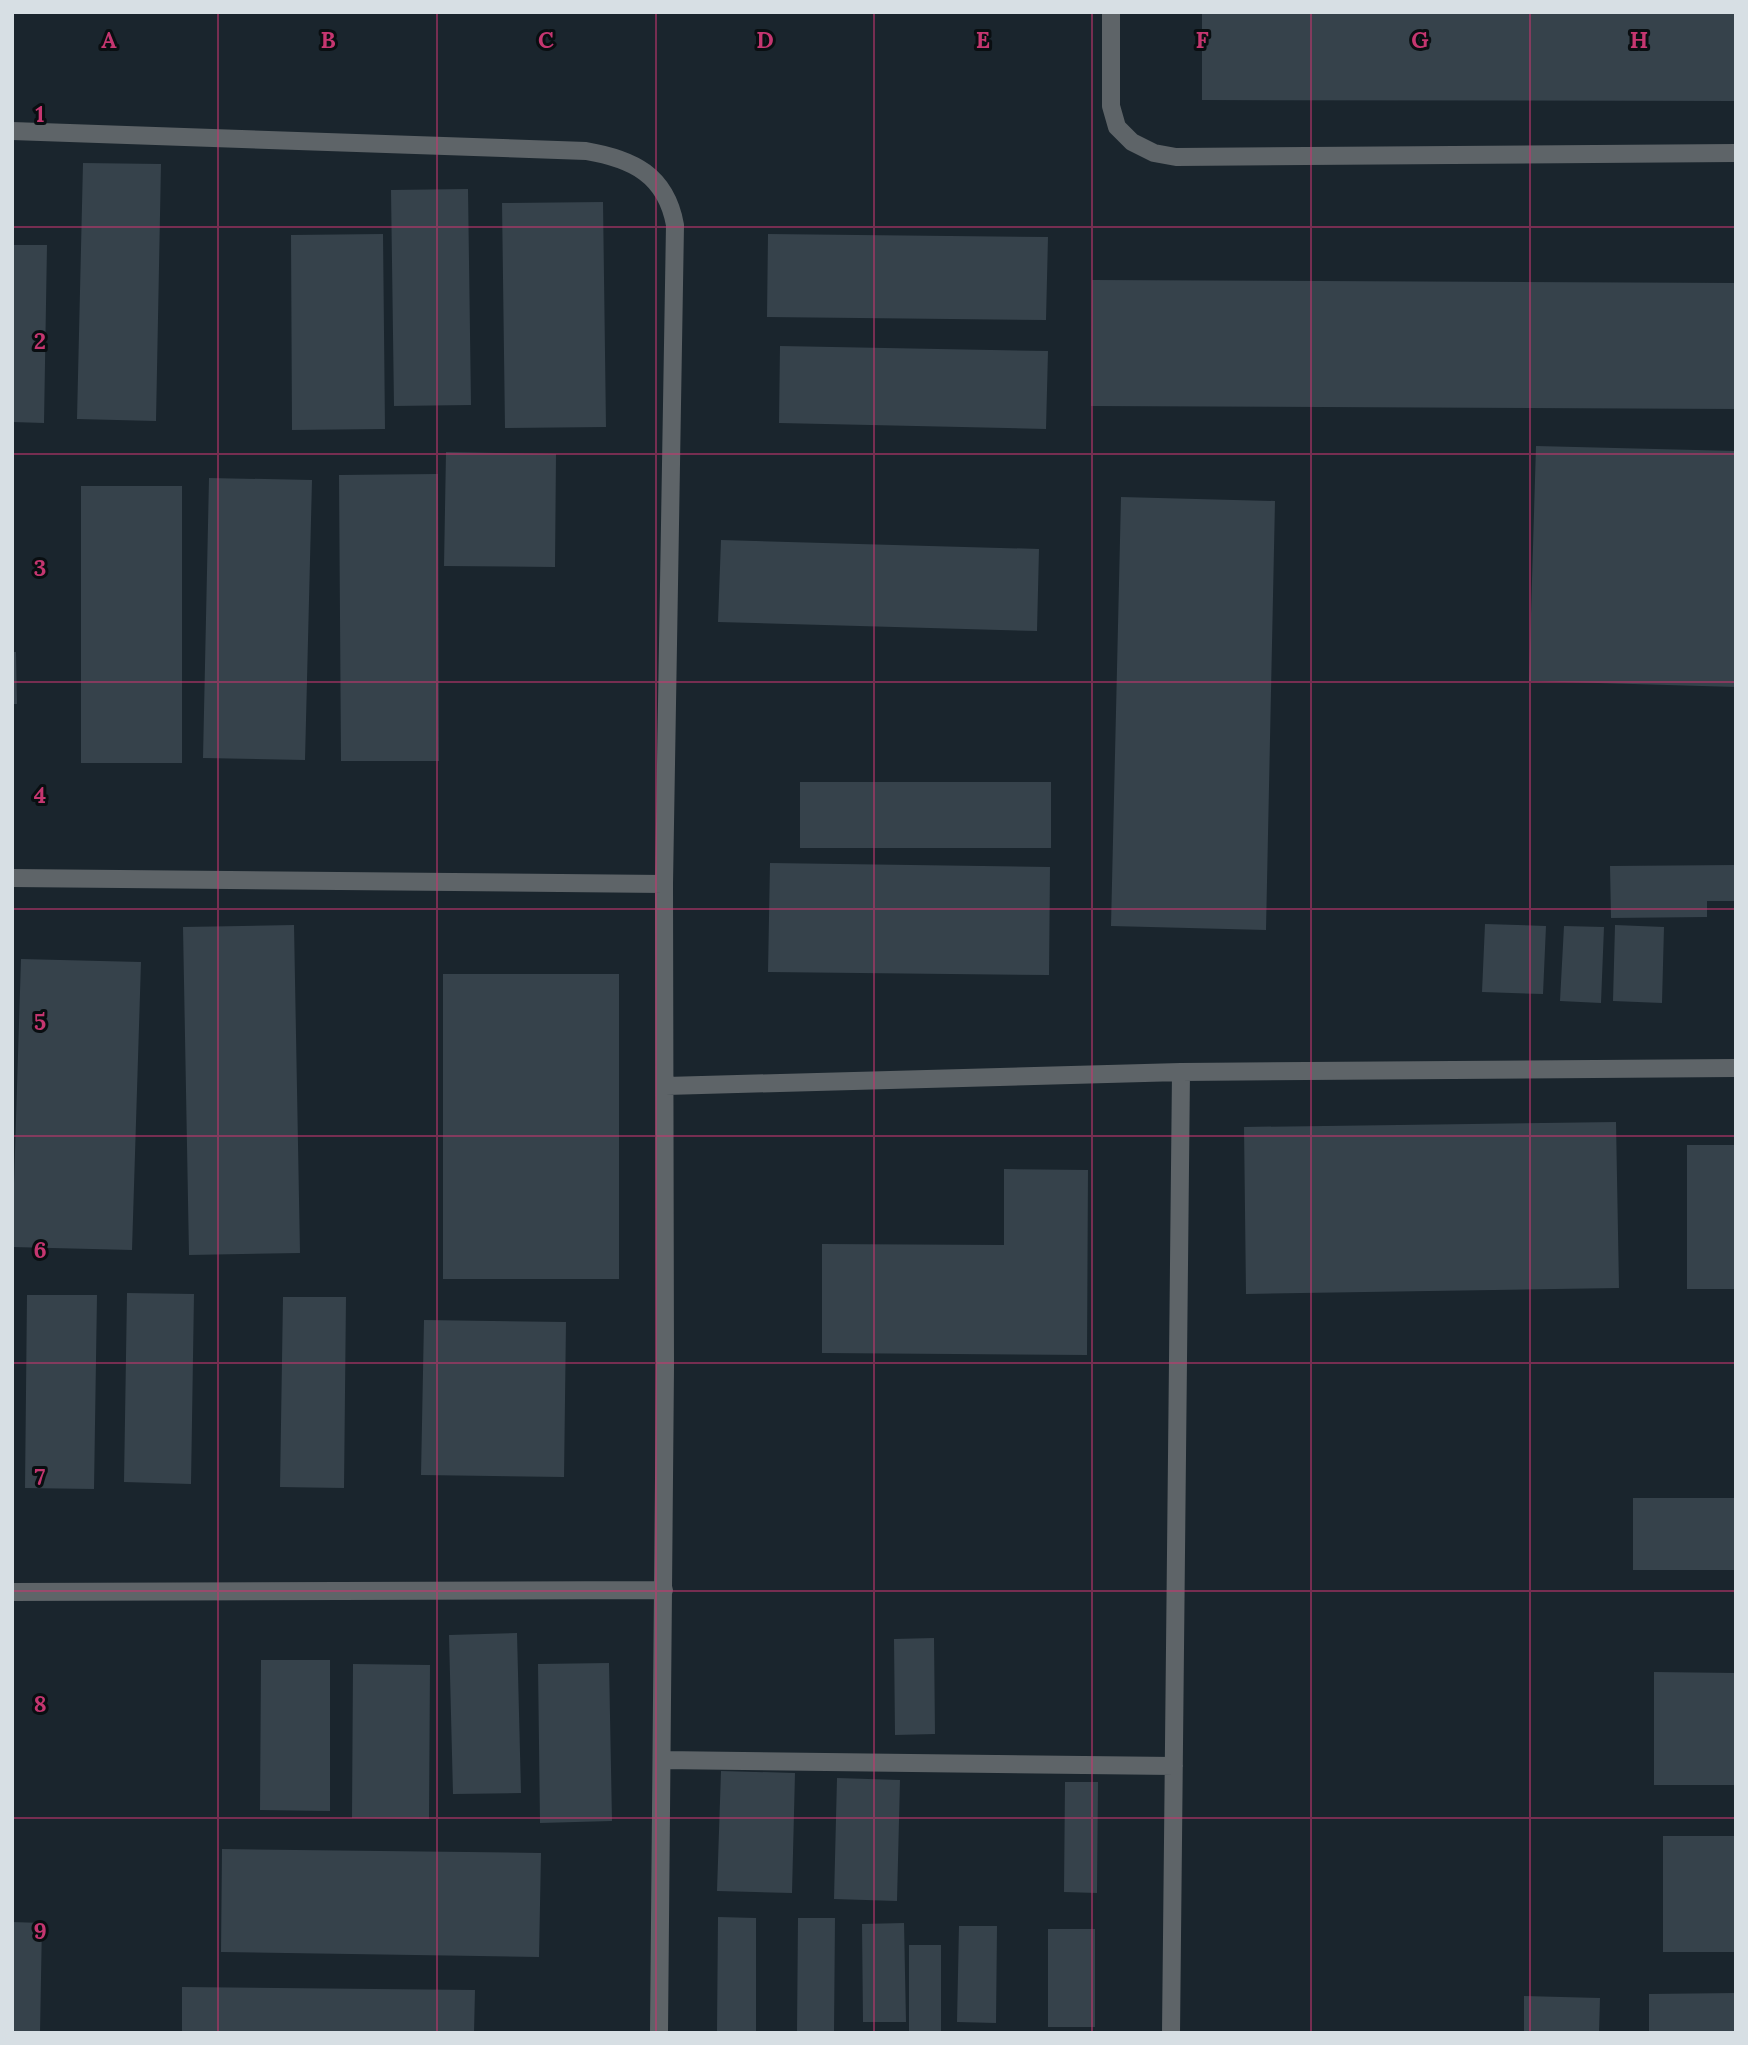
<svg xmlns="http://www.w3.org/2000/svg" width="1748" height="2045" font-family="Lora,serif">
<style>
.building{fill:#36424b}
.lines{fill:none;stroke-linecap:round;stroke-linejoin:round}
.minor{stroke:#5e6468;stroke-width:18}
.grid{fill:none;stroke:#c53670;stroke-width:2;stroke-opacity:0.55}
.grid-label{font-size:23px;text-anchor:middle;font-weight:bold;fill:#c53670;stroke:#090e11;stroke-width:6;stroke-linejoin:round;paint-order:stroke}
</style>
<rect width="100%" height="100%" fill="#1a252d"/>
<!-- building -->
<path class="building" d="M1202,12H1736V101L1202,100Z
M83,163L161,164L156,421L77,419Z
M468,189L471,405L394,406L391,190Z
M603,202L606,427L505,428L502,203Z
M383,234L385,429L292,430L291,235Z
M768,234L1048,237L1046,320L767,317Z
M12,245H47L44,423L12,422Z
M1092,280L1736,283V409L1091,406Z
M780,346L1048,351L1046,429L779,423Z
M1536,446L1736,451V687L1529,681Z
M446,452L556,454L555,567L444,566Z
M438,474L439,761H341L339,475Z
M209,478L312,480L305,760L203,758Z
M81,486H182V763H81Z
M1121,497L1275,501L1266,930L1111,926Z
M721,540L1039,549L1037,631L718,622Z
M12,652H16L17,704H12Z
M800,782H1051V848H800Z
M770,863L1050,867L1049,975L768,972Z
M1736,865V901H1707V917L1611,918L1610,866Z
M1485,924L1546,926L1543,994L1482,992Z
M294,925L300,1253L189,1255L183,927Z
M1615,925L1664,927L1662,1003L1613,1001Z
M1564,926L1604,927L1601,1003L1560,1001Z
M21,959L141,962L132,1250L12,1247Z
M443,974H619V1279H443Z
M1616,1122L1619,1288L1246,1294L1244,1127Z
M1687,1145H1736V1289H1687Z
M1004,1169L1088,1170L1087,1355L822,1353V1244L1004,1245Z
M127,1293L194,1294L191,1484L124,1482Z
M27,1295H97L94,1489L25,1488Z
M283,1297H346L344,1488L280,1487Z
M424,1320L566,1322L564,1477L421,1475Z
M1633,1498H1735V1570H1633Z
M517,1633L521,1793L453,1794L449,1635Z
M934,1638L935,1734L895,1735L894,1639Z
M261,1660H330V1811L260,1810Z
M609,1663L612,1821L540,1823L538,1664Z
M353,1664L430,1665L429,1819L352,1818Z
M1654,1672L1736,1673V1785H1654Z
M721,1771L795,1773L792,1893L717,1891Z
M837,1778L900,1780L897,1901L834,1899Z
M1065,1782H1098L1097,1893L1064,1892Z
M1663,1836H1736V1952H1663Z
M222,1849L541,1853L539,1957L221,1952Z
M718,1917L756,1918V2031H717Z
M798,1918H835L834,2032H797Z
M12,1922L42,1923L40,2033H12Z
M904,1923L906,2022H863L862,1924Z
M959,1926H997L996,2023L957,2022Z
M1048,1929H1095V2027H1048Z
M909,1945H941V2031H909Z
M182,1987L475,1990L474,2033H182Z
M1736,1993V2033H1649V1994Z
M1524,1996L1600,1998L1599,2033H1524Z"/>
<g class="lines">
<!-- minor -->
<path class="minor" d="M1111,12V106L1117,127L1132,142L1154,153L1176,157L1736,153
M12,131L586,151C633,159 666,175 675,225L664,884L665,1368L659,2033
M12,878L664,884
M666,1086L1181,1072L1736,1068
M12,1592L664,1590
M662,1760L1174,1766
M1171,2033L1181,1072"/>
</g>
<!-- grid -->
<path class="grid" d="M218,12V2033M437,12V2033M656,12V2033M874,12V2033M1092,12V2033M1311,12V2033M1530,12V2033M12,227H1736M12,454H1736M12,682H1736M12,909H1736M12,1136H1736M12,1363H1736M12,1591H1736M12,1818H1736"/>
<g class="grid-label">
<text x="109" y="48">A</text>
<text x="328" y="48">B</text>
<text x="546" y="48">C</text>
<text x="765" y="48">D</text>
<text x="983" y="48">E</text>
<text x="1202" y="48">F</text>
<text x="1420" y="48">G</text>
<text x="1639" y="48">H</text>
<text x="40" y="122">1</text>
<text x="40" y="349">2</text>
<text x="40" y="576">3</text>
<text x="40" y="803">4</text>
<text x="40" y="1030">5</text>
<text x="40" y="1258">6</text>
<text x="40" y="1485">7</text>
<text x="40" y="1712">8</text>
<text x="40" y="1939">9</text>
</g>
<!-- border -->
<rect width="1748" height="2045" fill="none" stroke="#d7dfe4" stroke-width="28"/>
</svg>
